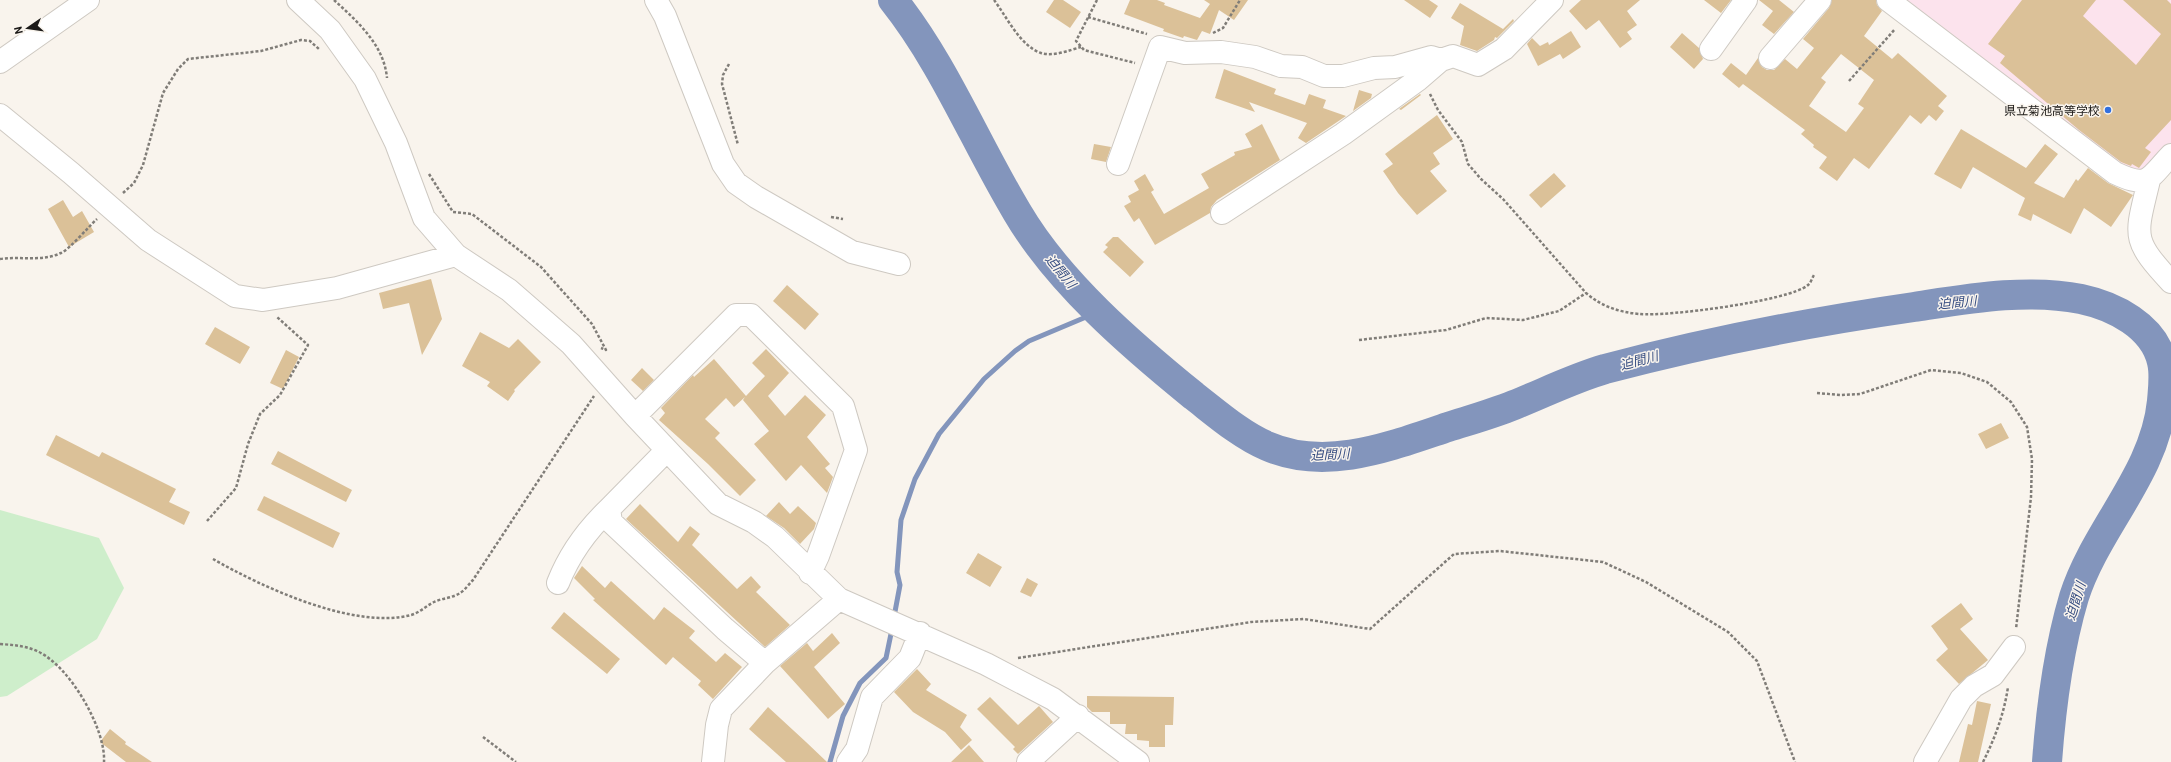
<svg xmlns="http://www.w3.org/2000/svg" width="2171" height="762" font-family="Barlow,'Noto Sans JP',sans-serif">
<style>
.education{fill:#fce3ed}
.green{fill:#ceeecb}
.lines{fill:none;stroke-linecap:round;stroke-linejoin:round}
.stream{stroke:#8395bc;stroke-width:5}
.river{stroke:#8395bc;stroke-width:30}
.building{fill:#dbc198;fill-rule:evenodd}
.minor-casing{stroke:#cec9c2;stroke-width:24}
.path{stroke:#807d78;stroke-width:2.5;stroke-dasharray:3 2;stroke-linecap:butt}
.minor{stroke:#fff;stroke-width:22}
.poi-dot{fill:#3270de;stroke:#f9f4ed;stroke-width:1.5}
.labels{text-anchor:middle;dominant-baseline:central;stroke-width:3;stroke-linejoin:round;paint-order:stroke}
.poi-label{font-size:12px;fill:#1b1917;stroke:#f9f4ed;text-anchor:end}
.water-label{font-size:13px;font-style:italic;fill:#364d81;stroke:#f9f4ed}
</style>
<rect width="100%" height="100%" fill="#f9f4ed"/>
<!-- education -->
<path class="education" d="M1900,0H2171V143L2143,172H2130Z"/>
<!-- green -->
<path class="green" d="M0,510L99,538L124,588L97,639L7,696L0,697Z"/>
<g class="lines">
<!-- stream -->
<path class="stream" d="M894,617L900,585L897,572L901,520L915,479L939,434L984,379L1015,351L1029,341L1098,312
M830,762L843,716L860,683L886,658L892,629"/>
<!-- river -->
<path class="river" d="M893,0C944,64 975,142 1017,212C1058,282 1131,345 1194,396C1216,413 1241,435 1267,446C1326,472 1391,446 1448,427C1470,420 1492,414 1514,405C1544,393 1574,378 1605,369C1707,342 1810,322 1914,307C1967,299 2027,288 2081,299C2114,306 2154,326 2162,362C2165,374 2163,388 2162,401C2155,474 2096,528 2074,597C2058,651 2051,707 2047,762"/>
</g>
<!-- building -->
<path class="building" d="M1054,0H1063L1081,12L1070,28L1046,12Z
M1130,0H1157L1165,3L1164,5L1200,18L1210,4L1204,0H1248L1234,20L1219,10L1210,34L1202,31L1197,40L1184,36L1183,38L1163,31L1164,29L1124,14Z
M1404,0H1429L1438,6L1430,18Z
M1581,0H1640L1627,11L1637,25L1627,32L1632,39L1620,48L1599,20L1586,30L1569,11Z
M1704,0H1731L1721,13Z
M1759,0H1779L1794,12L1774,34L1762,25L1773,11Z
M1832,0H1876L1877,5L1882,11L1864,36L1892,59L1898,53L1947,96L1938,106L1944,111L1936,121L1929,115L1921,124L1910,115L1869,169L1854,158L1837,181L1819,168L1827,157L1813,147L1814,145L1801,134L1805,130L1743,84L1739,88L1722,74L1731,63L1746,75L1758,58L1762,67L1767,70H1774L1785,59L1797,69L1814,48L1803,39L1829,8ZM1841,54L1874,80L1858,104L1864,108L1846,132L1809,106L1826,82L1821,78Z
M2022,0H2096L2083,16L2136,65L2161,34L2123,0H2167L2171,4V120L2145,148L2151,152L2139,168L2132,164L2131,166L2121,162L2079,130L2000,63L2005,56L1988,44Z
M1460,3L1503,29L1513,19L1514,21L1497,38L1495,37L1494,40L1477,51L1460,45L1464,26L1451,18Z
M1571,31L1581,47L1563,59L1560,54L1538,66L1527,44L1532,38L1540,46L1548,42L1549,45Z
M1682,33L1699,48L1703,59L1694,69L1670,47Z
M1224,69L1276,89L1274,94L1305,105L1309,94L1326,100L1323,108L1346,116L1306,143L1298,138L1307,123L1249,102L1255,112L1215,98Z
M1359,90L1372,94L1371,98L1353,111Z
M1420,94L1421,95L1401,110L1399,109Z
M1437,115L1453,139L1433,153L1440,164L1430,171L1447,191L1417,215L1398,193L1383,171L1393,164L1385,154Z
M1262,124L1280,160L1217,200L1211,207L1210,213L1155,245L1139,218L1134,222L1124,206L1131,202L1128,196L1139,190L1134,181L1145,174L1154,190L1151,192L1164,214L1209,188L1201,174L1235,155L1234,152L1252,147L1245,134Z
M1961,129L2026,168L2045,144L2058,154L2034,183L2064,198L2076,179L2078,181L2088,168L2108,183L2133,195L2111,227L2084,208L2071,234L2033,214L2031,221L2018,215L2025,198L1973,167L1961,189L1934,174Z
M1094,144L1111,147L1106,162L1091,159Z
M1554,173L1566,186L1541,208L1529,195Z
M63,200L73,217L82,211L94,232L69,247L48,209Z
M1113,237H1118L1144,262L1130,277L1103,252L1108,247L1105,245Z
M431,279L442,319L422,355L409,303L383,309L379,293Z
M787,285L819,314L805,330L773,301Z
M215,327L250,347L240,364L205,344Z
M480,332L509,348L518,339L541,362L514,390L515,391L508,401L487,386L490,382L462,366Z
M766,349L789,373L768,396L785,416L805,395L826,415L807,437L830,464L825,468L833,477L827,493L801,465L786,481L754,444L769,431L743,400L745,397L734,407L726,398L705,419L720,433L715,438L756,480L740,496L708,464L659,420L665,413L661,408L693,375L694,377L714,359L746,396L765,376L752,363Z
M286,350L299,357L283,389L270,383Z
M642,368L654,380L643,391L631,380Z
M2001,423L2009,438L1986,449L1978,434Z
M56,435L99,457L102,452L176,489L169,502L190,512L184,525L46,455Z
M278,451L352,490L346,502L271,464Z
M264,496L340,533L333,548L257,510Z
M779,502L790,514L798,506L816,523L814,529L800,544L784,528L766,516Z
M640,504L678,542L690,526L700,534L692,545L737,589L751,576L761,587L756,592L790,625L765,647L626,519Z
M978,553L1002,567L990,587L966,573Z
M582,566L605,588L611,581L654,620L664,607L695,631L689,638L716,662L725,653L742,667L713,699L698,685L701,681L673,657L666,665L593,600L595,599L574,578Z
M1027,578L1038,584L1031,597L1020,592Z
M1961,603L1973,619L1960,629L1988,660L1959,684L1936,660L1948,649L1931,626Z
M564,612L620,659L607,674L551,628Z
M832,633L840,643L814,667L845,704L828,719L780,666L807,643L813,651Z
M917,669L931,684L926,690L967,715L960,727L972,740L961,750L945,732L913,712L894,692Z
M1087,696L1174,697L1173,725H1165V747H1149V741L1137,740V734H1125L1126,724H1110V712H1092L1087,707Z
M990,697L1018,725L1039,706L1053,722L1018,754L1013,749L1015,747L977,709Z
M1977,701L1991,704L1978,762H1959L1968,724L1972,725Z
M768,707L806,742L827,762H786L749,729Z
M110,729L126,742L125,744L152,762H126L100,742Z
M969,745L984,762H951Z"/>
<g class="lines">
<defs>
<path id="minor" d="M298,0L330,30L365,79L396,143L424,218L456,255L509,290L571,344L635,416L718,504L754,522L775,537L839,599L986,664L1053,699L1138,762
M656,0L665,16L723,164L736,183L756,197L852,252L899,264
M1888,0L2115,173C2149,189 2148,179 2171,155
M1711,49L1746,0
M1770,58L1820,0
M0,62L88,0
M0,115L71,173L148,240L235,296L263,300L337,288L456,255
M1118,164L1160,47L1185,53L1221,52L1255,57L1281,66L1302,67L1324,76H1343L1374,68L1395,67L1431,57L1441,60
M2149,180C2136,236 2130,238 2171,282
M1222,213L1343,134L1419,79L1441,60L1453,56L1478,65L1504,49L1552,0
M635,416L736,315H751L843,406L856,450L818,556L810,573
M667,450L609,509L611,522L725,629L765,663
M558,583C569,555 587,530 609,509
M713,762L717,725L721,709L765,663L839,599
M848,762L857,749L872,697L910,658L920,633
M1028,762L1078,716
M1925,762L1961,699L1974,686L1993,675L2014,647"/>
</defs>
<!-- minor casing -->
<use href="#minor" class="minor-casing"/>
<!-- path -->
<path class="path" d="M334,0C358,22 384,45 387,78
M994,0C1007,17 1020,46 1041,53C1053,57 1070,50 1081,47
M1097,0L1076,41L1084,50L1135,63
M1088,17L1147,34
M1213,33L1223,28L1240,0
M729,64L723,75L722,84L738,145
M1849,81L1895,29
M1430,94L1438,110L1462,142L1468,164L1481,179L1503,199L1586,293C1601,306 1618,312 1639,314C1665,317 1790,301 1808,285C1811,283 1812,278 1814,275
M429,174L453,212L472,214L541,267L592,324L606,350L601,348
M123,193L134,183L143,165L163,93L178,69L188,59L261,51L301,40L310,41L320,50
M831,217L843,219
M0,259C20,256 42,262 61,253C70,249 89,226 97,219
M1359,340L1446,330L1486,318L1523,320L1559,311L1586,293
M1817,393L1840,395L1860,394L1931,370L1961,373L1987,382L2011,402L2027,427L2032,459L2031,497L2016,629
M207,521L236,488L248,444L260,414L280,395L308,345L277,317
M213,559C262,587 354,630 411,615C419,613 426,606 434,602C442,598 453,598 460,593C465,590 469,584 473,580L594,396
M0,644C14,645 27,646 39,652C70,667 106,729 104,762
M1018,658L1251,622L1304,619L1370,629L1454,554L1500,551L1603,562L1646,582L1728,632L1757,661L1795,762
M483,737L516,762
M1983,762C1995,738 2004,714 2008,687"/>
<!-- minor -->
<use href="#minor" class="minor"/>
</g>
<!-- markers -->
<circle class="poi-dot" cx="2108" cy="110" r="4"/>
<g class="labels">
<!-- poi labels -->
<g class="poi-label">
<text x="2100" y="110">県立菊池高等学校</text>
</g>
<!-- water labels -->
<g class="water-label">
<text transform="translate(1061 271) rotate(50)">迫間川</text>
<text transform="translate(1957 302) rotate(-5)">迫間川</text>
<text transform="translate(1639 360) rotate(-15)">迫間川</text>
<text transform="translate(1330 454) rotate(-3)">迫間川</text>
<text transform="translate(2075 601) rotate(-73)">迫間川</text>
</g>
</g>
<!-- north arrow -->
<g transform="translate(28 28) rotate(257)" stroke="#f9f4ed" stroke-width="3" paint-order="stroke">
<path d="M0-3L7 15L0 10L-7 15Z" fill="#1b1917"/>
<text y="-6" font-size="11" font-weight="bold" text-anchor="middle" fill="#1b1917">N</text>
</g>
</svg>
